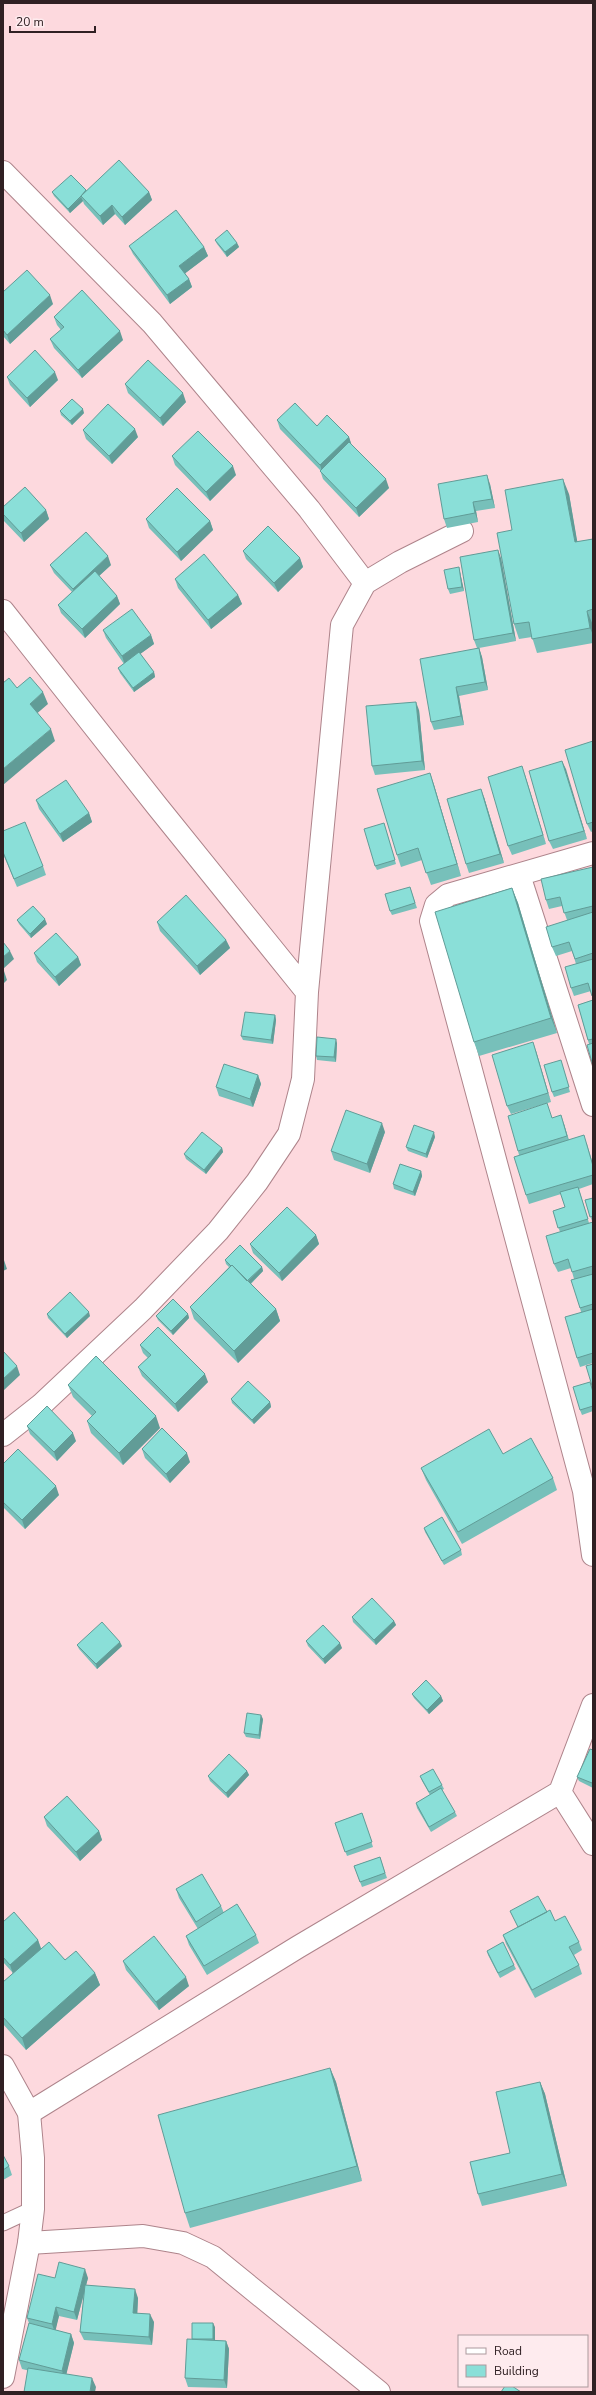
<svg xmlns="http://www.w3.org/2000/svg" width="596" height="2395" font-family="'Nunito Sans',sans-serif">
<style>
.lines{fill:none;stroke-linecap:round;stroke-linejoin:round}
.service-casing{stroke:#ae848b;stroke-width:17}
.minor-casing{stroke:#ae848b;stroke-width:24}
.tertiary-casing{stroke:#ae848b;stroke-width:24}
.service{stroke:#fff;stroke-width:15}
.minor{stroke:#fff;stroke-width:22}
.tertiary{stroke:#fff;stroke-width:22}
.wall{fill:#77c0ba}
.shaded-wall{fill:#619c97}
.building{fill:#8adfd8;stroke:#619c97}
</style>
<rect width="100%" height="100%" fill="#fdd9de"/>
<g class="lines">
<defs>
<path id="service" d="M3,2223L33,2209"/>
<path id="minor" d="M3,172L152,323L309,509L365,583
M3,611L157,806L307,992
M593,853L448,895L436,905L431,921L584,1491L593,1555
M519,875L593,1105
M3,1435L41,1405L143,1309L218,1231L257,1182L289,1134L303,1079L307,992L342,625L365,583L400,562L462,531
M560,1792L593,1844
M29,2113L298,1947L560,1792L593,1705
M29,2243L143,2236L183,2243L213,2257L379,2392"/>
<path id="tertiary" d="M3,2066L29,2113L33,2158V2209L29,2243L3,2377"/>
</defs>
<!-- service casing -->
<use href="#service" class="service-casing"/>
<!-- minor casing -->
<use href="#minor" class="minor-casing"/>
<!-- tertiary casing -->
<use href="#tertiary" class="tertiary-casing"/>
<!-- service -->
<use href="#service" class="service"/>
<!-- minor -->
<use href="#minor" class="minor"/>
<!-- tertiary -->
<use href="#tertiary" class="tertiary"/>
</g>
<!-- wall -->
<path class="wall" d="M86,190L149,192L152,200L125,225L115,214L103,225L84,204L83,201L70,213L54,196L52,192Z
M215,240L237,243L239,247L227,257L217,244Z
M129,246L204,247L208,256L185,273L189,279L192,287L170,304L133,254Z
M3,292L53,304L10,344L3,336Z
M54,317L123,340L82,378L54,348L50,339L61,330L57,325Z
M7,377L58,380L30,407L10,385Z
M125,384L186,402L163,426L128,393Z
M60,411L84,413L72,425L61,415Z
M277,420L317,426L349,437L351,444L389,488L359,517L323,479L320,470L280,429Z
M83,430L138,437L112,464L86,439Z
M172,456L236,475L210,501L175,465Z
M490,484L495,508L476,511L478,522L447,528L444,519Z
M569,494L577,542L593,539V643L537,653L532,637L519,639L514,624L512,530Z
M3,507L46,510L49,519L24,542L3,520Z
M146,519L210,521L213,530L181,561L149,528Z
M243,551L300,558L303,567L278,592L246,559Z
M501,558L516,641L479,648L482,657L488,690L459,696L464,725L434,730L431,722L477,648L474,640Z
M50,565H111L99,576L117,596L120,604L85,638L61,613L58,605L72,592L54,573Z
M459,567L460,572L464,591L450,594L448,589Z
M175,579L238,595L242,604L211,629L178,588Z
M103,630L151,635L154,644L140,654L154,672L155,677L134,692L120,673L118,668L124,664L106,638Z
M419,710L425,770L375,775L372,766Z
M593,741V831L591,832L587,824Z
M562,761L587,839L553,849L549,841Z
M430,773L434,785L461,876L431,885L422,860L401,867L397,855Z
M525,775L546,844L512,855L508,846Z
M484,797L504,863L469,873L466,864Z
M36,800L89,813L92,822L63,842L39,809Z
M384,823L396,864L377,870L375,866Z
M3,831L43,866L46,875L17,887L3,854Z
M593,867V999L591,991L574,996L571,988L576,964L572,951L556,956L552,947L567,920L562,906L549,909L546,900Z
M410,887L417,908L392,915L390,911Z
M512,888L518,903L557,1033L479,1056L474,1042Z
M17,920L47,924L31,938L19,924Z
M157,922L226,940L230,948L200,975L160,931Z
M34,953L78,957L81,965L59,986L37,962Z
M593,1000V1066L589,1044L578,1005Z
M275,1015L276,1020L273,1044L243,1040L241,1036Z
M337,1043L336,1062L317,1060L316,1056Z
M536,1051L551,1102L511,1114L507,1106Z
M562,1065L570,1092L554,1097L552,1092Z
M258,1075L261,1084L253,1107L219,1096L216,1087Z
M552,1118L564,1124L569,1140L587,1144L593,1164V1184L579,1189L589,1223L593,1222V1363L580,1367L577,1358L581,1312L580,1308L574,1279L571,1268L558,1272L554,1264L560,1232L553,1211L565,1207L561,1194L529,1204L526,1195L519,1155L518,1151Z
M385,1132L370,1173L334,1160L331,1151Z
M435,1137L427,1158L408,1151L406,1147Z
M222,1148L223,1152L206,1174L186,1159L184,1154Z
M421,1171L422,1176L415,1196L394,1189L393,1184Z
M593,1198V1221H592L585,1200Z
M316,1235L319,1244L282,1281L253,1253L250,1244Z
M225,1260L262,1267L263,1271L251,1284L276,1309L280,1321L238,1363L194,1319L190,1307L229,1267L226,1264Z
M47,1314L90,1316L67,1338L48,1318Z
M188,1314L189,1318L173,1335L158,1320L156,1316Z
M140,1345L208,1382L178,1412L142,1376L138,1367L148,1358L143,1353Z
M68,1385L160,1428L123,1465L91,1433L87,1421L92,1416L73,1397Z
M593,1391V1411L582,1415L580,1410Z
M231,1399L270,1402L271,1407L254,1424L232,1403Z
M27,1426L76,1441L57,1461L30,1434Z
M142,1449L190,1462L170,1483L145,1458Z
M503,1454L553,1478L557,1490L462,1544L426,1480L421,1468Z
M3,1464L59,1495L25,1529L3,1507Z
M424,1528L461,1550L462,1555L444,1565L425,1532Z
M352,1617L394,1621L396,1625L376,1645L353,1622Z
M306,1641L342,1648L325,1664L308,1646Z
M77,1645L122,1646L97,1669L79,1649Z
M412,1694L441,1696L443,1701L429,1714L414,1698Z
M263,1719L260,1739L246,1737L244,1733Z
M593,1750V1788L579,1781L577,1777Z
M247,1771L249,1775L228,1798L210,1781L208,1776Z
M420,1776L442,1785L444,1789L442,1790L455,1812L457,1816L431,1832L417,1808L416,1803L430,1795L422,1781Z
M362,1813L373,1847L347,1856L335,1823Z
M44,1817L99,1831L102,1840L80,1861L47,1826Z
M380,1857L387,1878L362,1887L354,1866Z
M176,1889L221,1906L224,1913L256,1935L259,1943L207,1975L189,1945L186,1936L198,1929L179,1898Z
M510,1911L547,1912L555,1921L579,1942L582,1950L574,1955L579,1965L582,1974L535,1998L506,1944L503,1935L518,1927Z
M3,1922L38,1940L41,1948L95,1973L100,1985L26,2050L3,2024V1982L13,1973L3,1962Z
M487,1951L514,1965L516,1969L500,1978L488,1955Z
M123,1961L189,1986L159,2010L126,1970Z
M330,2068L336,2082L362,2181L190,2228L185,2213Z
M540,2082L545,2094L567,2186L482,2206L478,2194L510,2153Z
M3,2155L9,2166L12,2175L3,2180Z
M55,2278H88L86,2285L138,2298L137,2313L154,2322L152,2345L84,2340L80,2332L84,2294L77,2320L59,2316L55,2330L71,2334L74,2343L66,2374L96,2387L22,2369L19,2360L29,2323L27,2318Z
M215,2327V2340L226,2341L229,2349L227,2388L188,2387L185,2378L192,2339Z"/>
<!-- shaded-wall -->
<path class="shaded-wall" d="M149,192L152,200L125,225L122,217Z
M81,197L83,201L70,213L68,209Z
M112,205L115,214L103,225L100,216Z
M237,243L239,247L227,257L225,252Z
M204,247L208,256L183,275L179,266Z
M189,279L192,287L170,304L167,295Z
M50,295L53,304L10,344L7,335Z
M120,331L123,340L82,378L78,370Z
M55,372L58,380L30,407L27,398Z
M183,393L186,402L163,426L160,418Z
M83,409L84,413L72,425L70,421Z
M135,429L138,437L112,464L109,456Z
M349,437L352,446L323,474L320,465Z
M233,466L236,475L210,501L206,492Z
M487,475L490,484L495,508L492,499Z
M386,479L389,488L359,517L356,508Z
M563,479L569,494L580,557L575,542Z
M473,502L476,511L478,522L475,513Z
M46,510L49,519L24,542L21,533Z
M210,521L213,530L181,561L177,552Z
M498,550L501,558L516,641L513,633Z
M108,556L111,565L76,597L73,589Z
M300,558L303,567L278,592L274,583Z
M459,567L460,572L464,591L462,587Z
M238,595L242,604L211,629L208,620Z
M117,596L120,604L85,638L82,629Z
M587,611L593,625V635L590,628Z
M151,635L154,644L125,665L122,656Z
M479,648L482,657L488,690L485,682Z
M154,672L155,677L134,692L133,688Z
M456,687L459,696L464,725L461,716Z
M43,692L48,704L34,716L30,704Z
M416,702L419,710L425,770L422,761Z
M51,729L55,741L3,785V769Z
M562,761L566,769L587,839L584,831Z
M522,766L525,775L546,844L543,835Z
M430,773L434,785L461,876L457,864Z
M481,789L484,797L504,863L500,854Z
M89,813L92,822L63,842L60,834Z
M512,888L518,903L557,1033L551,1018Z
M45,919L47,924L31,938L30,934Z
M226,940L230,948L200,975L197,966Z
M10,951L14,959L3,969V957Z
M78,957L81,965L59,986L55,977Z
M4,971L7,980L3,984V972Z
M275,1015L276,1020L273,1044L271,1040Z
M336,1039L337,1043L336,1062L334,1057Z
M533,1042L536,1051L551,1102L548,1093Z
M258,1075L261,1084L253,1107L250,1099Z
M561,1115L564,1124L570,1145L567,1136Z
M382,1123L385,1132L370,1173L367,1164Z
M434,1132L435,1137L427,1158L426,1154Z
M222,1148L223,1152L206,1174L204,1170Z
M421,1171L422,1176L415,1196L413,1192Z
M316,1235L319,1244L282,1281L279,1273Z
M4,1260L7,1269L3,1271V1261Z
M262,1267L263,1271L248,1286L247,1282Z
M276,1309L280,1321L238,1363L234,1351Z
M89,1312L90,1316L67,1338L65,1334Z
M188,1314L189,1318L173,1335L171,1331Z
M17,1366L20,1375L3,1391V1379Z
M205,1374L208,1382L178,1412L175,1404Z
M270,1402L271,1407L254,1424L252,1420Z
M156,1416L160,1428L123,1465L119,1453Z
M73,1433L76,1441L57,1461L54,1452Z
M187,1453L190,1462L170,1483L166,1474Z
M56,1486L59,1495L25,1529L22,1520Z
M394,1621L396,1625L376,1645L374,1640Z
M120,1642L122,1646L97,1669L96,1664Z
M340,1643L342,1648L325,1664L323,1659Z
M441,1696L443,1701L429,1714L427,1710Z
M261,1715L263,1719L260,1739L259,1735Z
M247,1771L249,1775L228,1798L226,1793Z
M99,1831L102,1840L80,1861L76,1852Z
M38,1940L41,1949L13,1974L10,1965Z
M95,1973L100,1985L26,2050L22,2038Z
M186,1977L189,1986L159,2010L156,2002Z
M330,2068L336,2082L362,2181L357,2166Z
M540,2082L545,2094L567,2186L562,2174Z
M85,2269L88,2278L77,2320L74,2312Z
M135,2289L138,2298L137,2321L133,2313Z
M56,2307L59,2316L55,2333L52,2324Z
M150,2314L154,2322L152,2345L149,2337Z
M213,2323L215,2327V2343L213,2339Z
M71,2334L74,2343L65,2380L62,2371Z
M226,2341L229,2349L227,2388L224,2380Z
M92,2378L96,2387L95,2392H90Z"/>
<!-- building -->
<path class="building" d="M119,160L149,192L122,217L112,205L100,216L81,196Z
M71,175L86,190L81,196L68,209L52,192Z
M176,210L204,247L179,266L189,279L167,295L129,246Z
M227,230L237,243L225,252L215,240Z
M27,270L50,295L7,335L3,330V292Z
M82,290L120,331L78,370L50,339L64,327L54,317Z
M35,350L55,372L27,398L7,377Z
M148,360L183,393L160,418L125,384Z
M72,399L83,409L70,421L60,411Z
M295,403L317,426L327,415L349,437L320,465L277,420Z
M108,404L135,429L109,456L83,430Z
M198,431L233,466L206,492L172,456Z
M349,442L386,479L356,508L320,471Z
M487,475L492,499L473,502L475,513L444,519L438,484Z
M563,479L575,542L593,539V609L587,611L590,628L532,639L529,622L514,624L497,533L512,530L505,490Z
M25,487L46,510L21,533L3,514V507Z
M177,488L210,521L177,552L146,519Z
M268,526L300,558L274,583L243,551Z
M86,532L108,556L73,589L50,565Z
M498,550L513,633L474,640L460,557Z
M204,554L238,595L208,620L175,579Z
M459,567L462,587L448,589L444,570Z
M95,571L117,596L82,629L58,605Z
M132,609L151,635L122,656L103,630Z
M479,648L485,682L456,687L461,716L431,722L420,659Z
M139,652L154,672L133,688L118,668Z
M30,677L43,692L30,704L51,729L3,769V683L9,678L17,688Z
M416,702L422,761L372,766L366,706Z
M593,741V822L587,824L565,750Z
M562,761L584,831L549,841L529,771Z
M522,766L543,835L508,846L488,777Z
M430,773L457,864L426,873L418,848L397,855L377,789Z
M66,780L89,813L60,834L36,800Z
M481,789L500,854L466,864L447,799Z
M25,822L43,866L14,879L3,852V831Z
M384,823L395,860L375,866L364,829Z
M593,867V906L564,913L560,897L546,900L541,879Z
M410,887L415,903L390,911L385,894Z
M512,888L551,1018L474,1042L435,912Z
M186,895L226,940L197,966L157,922Z
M33,906L45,919L30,934L17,920Z
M593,912V953L575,959L569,942L552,947L546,927Z
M56,933L78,957L55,977L34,953Z
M3,942L10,951L3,957Z
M593,959V996H592L588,983L571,988L565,967Z
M593,1000V1039L588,1040L578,1005Z
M245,1012L275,1015L271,1040L241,1036Z
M317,1037L336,1039L334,1057L316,1056Z
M533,1042L548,1093L507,1106L492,1055Z
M593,1043V1066L587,1045Z
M561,1060L569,1087L552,1092L544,1065Z
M224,1064L258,1075L250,1099L216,1087Z
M547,1103L552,1118L561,1115L567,1136L518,1151L508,1116Z
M346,1110L382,1123L367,1164L331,1151Z
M414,1125L434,1132L426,1154L406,1147Z
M202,1132L222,1148L204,1170L184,1154Z
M584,1135L593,1166V1175L526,1195L514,1157Z
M400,1164L421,1171L413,1192L393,1184Z
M578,1187L588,1219L558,1228L553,1211L565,1207L560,1192Z
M593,1198V1216L590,1217L585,1200Z
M287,1207L316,1235L279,1273L250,1244Z
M593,1222V1266L572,1272L568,1259L554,1264L546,1236Z
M240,1245L262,1267L247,1281L232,1265L231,1266L225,1260Z
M232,1265L276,1309L234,1351L190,1307Z
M593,1274V1304L580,1308L571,1280Z
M70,1292L89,1312L65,1334L47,1314Z
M173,1299L188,1314L171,1331L156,1316Z
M593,1309V1353L577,1358L565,1317Z
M158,1327L205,1374L175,1404L138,1367L151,1355L140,1345Z
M3,1351L17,1366L3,1379Z
M96,1356L156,1416L119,1453L87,1421L96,1412L68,1385Z
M593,1364V1389L586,1366Z
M248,1381L270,1402L252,1420L231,1399Z
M590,1382L593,1392V1406L580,1410L573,1387Z
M47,1406L73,1433L54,1452L27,1426Z
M162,1428L187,1453L166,1474L142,1449Z
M489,1429L503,1454L531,1438L553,1478L458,1532L421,1468Z
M18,1449L56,1486L22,1520L3,1502V1464Z
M442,1517L461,1550L442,1561L424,1528Z
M372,1598L394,1621L374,1640L352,1617Z
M102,1622L120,1642L96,1664L77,1645Z
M323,1625L340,1643L323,1659L306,1641Z
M426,1680L441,1696L427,1710L412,1694Z
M247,1713L261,1715L259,1735L244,1733Z
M590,1749L593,1750V1781L592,1783L577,1777Z
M229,1754L247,1771L226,1793L208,1776Z
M433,1769L442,1785L429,1792L420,1776Z
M441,1788L455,1812L429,1827L416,1803Z
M67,1796L99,1831L76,1852L44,1817Z
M362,1813L372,1842L345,1852L335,1823Z
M380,1857L385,1873L360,1882L354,1866Z
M202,1874L221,1906L196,1922L176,1889Z
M538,1896L547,1912L518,1927L510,1911Z
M237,1904L256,1935L204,1966L186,1936Z
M550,1910L555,1921L565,1916L579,1942L569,1947L579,1965L532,1990L503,1935Z
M14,1912L38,1940L10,1965L3,1957V1922Z
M154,1936L186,1977L156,2002L123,1961Z
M49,1942L65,1960L76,1951L95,1973L22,2038L3,2017V1982Z
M503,1942L514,1965L498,1973L487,1951Z
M330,2068L357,2166L185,2213L158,2115Z
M540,2082L562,2174L478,2194L470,2162L510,2153L496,2092Z
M3,2155L9,2166L3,2170Z
M59,2262L85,2269L74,2312L56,2307L52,2324L27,2318L38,2274L55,2278Z
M85,2285L135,2289L133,2313L150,2314L149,2337L80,2332Z
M29,2323L71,2334L62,2371L19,2360Z
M192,2323H213V2339H192Z
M187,2339L226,2341L224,2380L185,2378Z
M28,2368L92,2378L90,2392H24Z
M505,2386H512L521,2392H501Z"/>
<!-- border -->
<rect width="596" height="2395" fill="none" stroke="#302023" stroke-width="8"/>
<!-- legend -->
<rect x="458" y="2335" width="130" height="52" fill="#feebee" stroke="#ac9a9d"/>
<rect x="466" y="2348" width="20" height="6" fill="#ffffff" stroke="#ac9a9d"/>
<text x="494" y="2355" font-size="12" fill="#302023">Road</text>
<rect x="466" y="2365" width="20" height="12" fill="#8adfd8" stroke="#ac9a9d"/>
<text x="494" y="2375" font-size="12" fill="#302023">Building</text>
<!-- scale -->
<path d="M10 26v6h85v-6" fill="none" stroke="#302023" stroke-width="2"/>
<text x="16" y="26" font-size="12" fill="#302023" stroke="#feebee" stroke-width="3" paint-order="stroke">20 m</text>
</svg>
